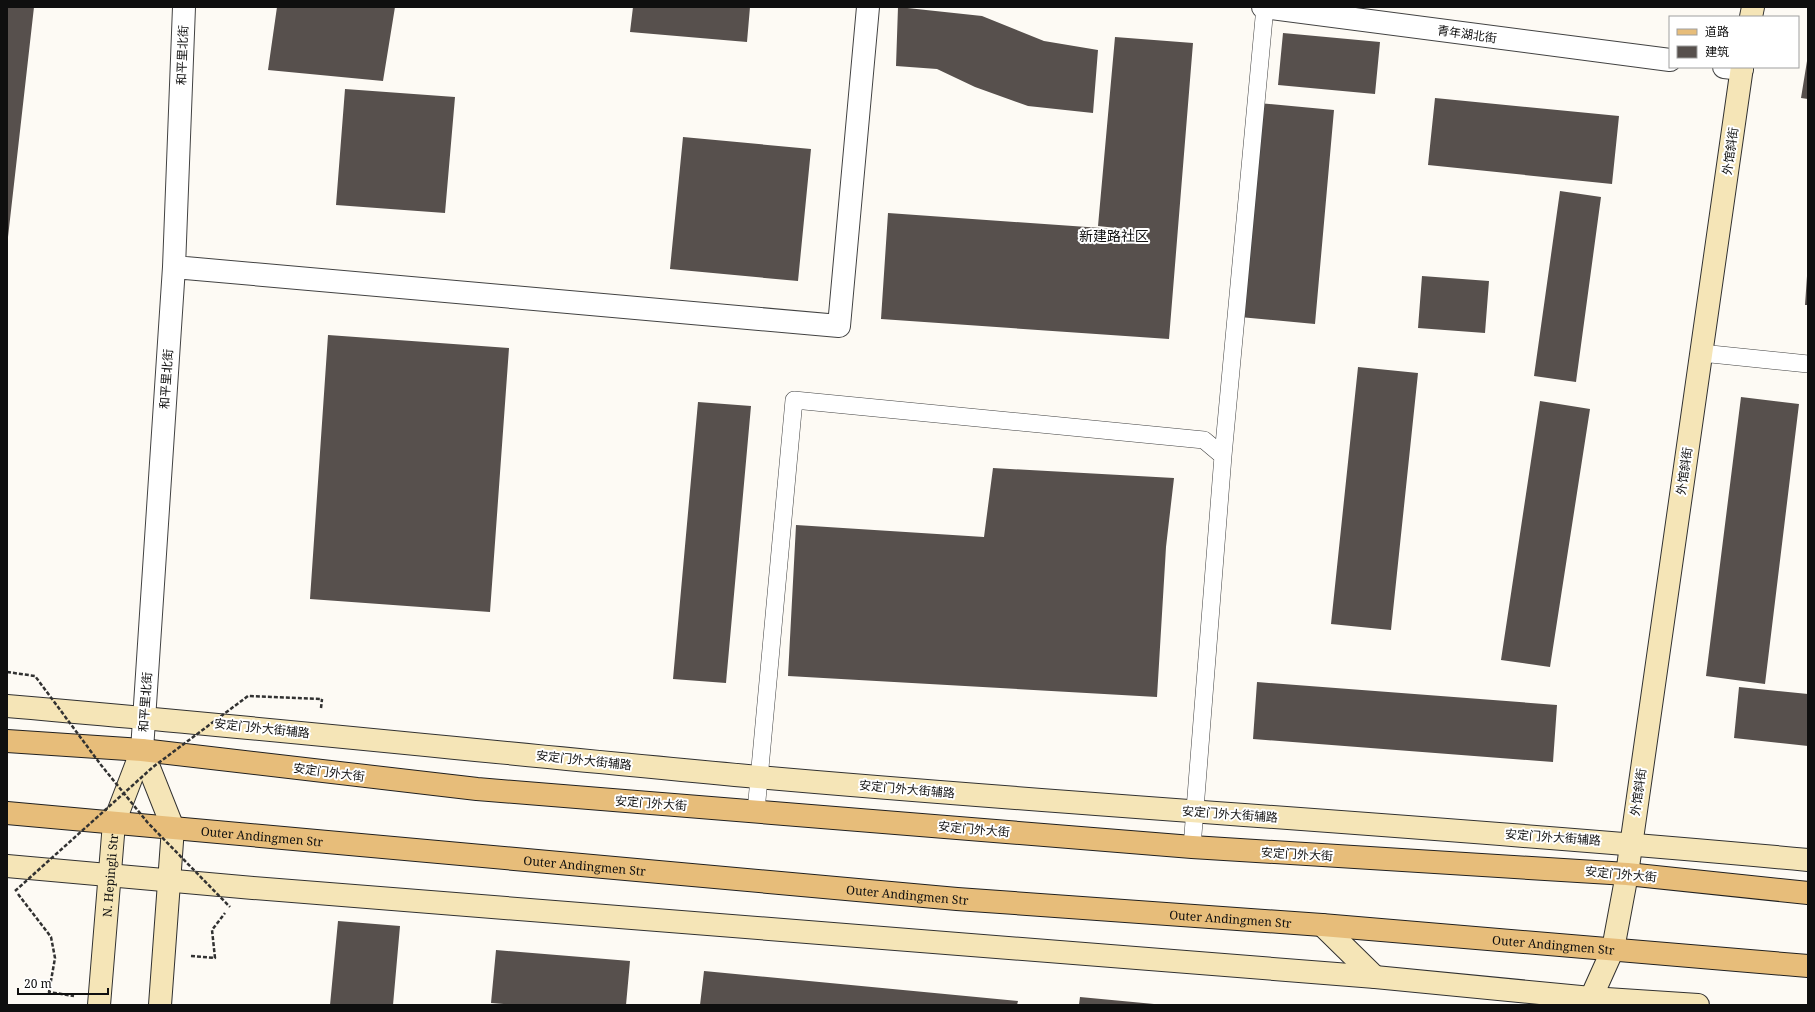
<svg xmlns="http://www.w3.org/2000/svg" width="1815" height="1012" font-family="'Noto Serif','Noto Sans SC',serif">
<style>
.building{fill:#57504d}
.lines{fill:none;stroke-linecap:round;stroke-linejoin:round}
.lane-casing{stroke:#424242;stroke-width:18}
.street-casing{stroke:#424242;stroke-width:24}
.secondary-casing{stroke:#313131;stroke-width:24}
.primary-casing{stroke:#202020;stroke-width:24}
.path{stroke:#313131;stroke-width:2.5;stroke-dasharray:4 2;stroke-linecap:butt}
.lane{stroke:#fff;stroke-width:17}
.street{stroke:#fff;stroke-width:22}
.secondary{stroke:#f5e5b7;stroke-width:22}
.primary{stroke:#e7bd7a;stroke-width:22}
.path-bridge{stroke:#313131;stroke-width:2.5;stroke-dasharray:4 2;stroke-linecap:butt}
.labels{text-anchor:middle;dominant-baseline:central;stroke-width:4;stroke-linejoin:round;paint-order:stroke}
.street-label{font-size:12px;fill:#0f0f0f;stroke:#fff}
.quarter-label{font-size:14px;fill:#0f0f0f;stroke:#fff}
</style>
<rect width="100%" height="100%" fill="#fdfaf4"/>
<!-- building -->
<path class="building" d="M7,7H34L8,237H7Z
M277,7H395L383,81L268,70Z
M633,7H750L747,42L630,32Z
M898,7L982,16L1044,41L1098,50L1093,113L1028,106L975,87L937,69L896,66Z
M1283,33L1380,42L1375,94L1278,85Z
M1115,37L1193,43L1169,339L881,319L888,213L1144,231L1098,226Z
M1807,61H1808V99L1801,98Z
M345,89L455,97L445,213L336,205Z
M1435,98L1619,116L1612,184L1428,165Z
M1248,102L1334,110L1315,324L1229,316Z
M683,137L811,149L798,281L670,269Z
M1560,191L1601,197L1576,382L1534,376Z
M1422,276L1489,281L1485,333L1418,328Z
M1807,276H1808V305H1805Z
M328,335L509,348L490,612L310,599Z
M1358,367L1418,373L1391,630L1331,624Z
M1741,397L1799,404L1765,684L1706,676Z
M1540,401L1590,409L1550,667L1501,660Z
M698,402L751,406L726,683L673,679Z
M993,468L1174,478L1166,547L1157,697L788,676L796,525L984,537Z
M1257,682L1557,705L1553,762L1253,739Z
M1739,687L1808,694V746L1734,738Z
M338,921L400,926L393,1005H330Z
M496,950L630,961L626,1005H515L491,1003Z
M704,971L1018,1001L1017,1005H700Z
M1080,997L1154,1004V1005H1079Z"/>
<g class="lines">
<defs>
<path id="lane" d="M1701,353L1808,364
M1223,456L1265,7
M756,811L794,400L1204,440L1223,456L1192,847"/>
<path id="street" d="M1263,7L1670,60
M1724,67L1742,69
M174,267L839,326L868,7
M142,750L174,267L184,7"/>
<g id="secondary">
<path d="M1751,17L1753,7"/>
<path d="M7,706C257,727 507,754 758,777C1107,808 1458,827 1808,860"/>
<path d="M142,750L173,828L160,1005"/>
<path d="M7,866L253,888L1375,977L1591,998L1698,1005"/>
<path d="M1322,925L1375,977"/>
<path id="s1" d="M99,1005L114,823L142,750"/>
<path d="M1590,1005L1591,998L1613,949L1627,874L1742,67"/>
</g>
<g id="primary">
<path d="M7,741L142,750L477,789L1192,847L1627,874L1808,893"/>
<path id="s2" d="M7,813L957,899L1322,925L1808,966"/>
</g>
</defs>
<!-- lane casing -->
<use href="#lane" class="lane-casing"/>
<!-- street casing -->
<use href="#street" class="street-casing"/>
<!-- secondary casing -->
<use href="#secondary" class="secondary-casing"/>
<!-- primary casing -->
<use href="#primary" class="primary-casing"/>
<!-- path -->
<path class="path" d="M321,708L322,699
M18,894L51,937L55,958L49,992L74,996
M191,956L215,958L212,930L225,913"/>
<!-- lane -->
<use href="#lane" class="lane"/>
<!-- street -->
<use href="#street" class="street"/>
<!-- secondary -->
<use href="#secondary" class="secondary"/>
<!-- primary -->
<use href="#primary" class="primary"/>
<!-- path-bridge -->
<path class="path-bridge" d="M7,672L35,676L101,765L148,823L230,907
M15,891L153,767L248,696L322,699"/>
</g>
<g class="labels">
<!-- street labels -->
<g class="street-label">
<text transform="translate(1467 34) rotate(8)">青年湖北街</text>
<text transform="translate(182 55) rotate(-88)">和平里北街</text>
<text transform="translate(1730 151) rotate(-82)">外馆斜街</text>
<text transform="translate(166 379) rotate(-86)">和平里北街</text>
<text transform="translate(1684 471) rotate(-82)">外馆斜街</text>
<text transform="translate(145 702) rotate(-86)">和平里北街</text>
<text transform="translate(262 728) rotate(6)">安定门外大街辅路</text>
<text transform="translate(584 760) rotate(6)">安定门外大街辅路</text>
<text transform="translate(329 772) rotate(7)">安定门外大街</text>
<text transform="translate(907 789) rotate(5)">安定门外大街辅路</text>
<text transform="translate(1638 792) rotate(-82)">外馆斜街</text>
<text transform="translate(651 803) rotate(4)">安定门外大街</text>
<text transform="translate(1230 814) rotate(4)">安定门外大街辅路</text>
<text transform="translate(974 829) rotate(5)">安定门外大街</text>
<text stroke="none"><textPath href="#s2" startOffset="256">Outer Andingmen Str</textPath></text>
<text transform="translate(1553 837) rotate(4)">安定门外大街辅路</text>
<text transform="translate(1297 854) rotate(3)">安定门外大街</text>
<text stroke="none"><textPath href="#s2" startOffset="580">Outer Andingmen Str</textPath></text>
<text transform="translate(1621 874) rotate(5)">安定门外大街</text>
<text stroke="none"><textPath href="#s1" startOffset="130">N. Hepingli Str</textPath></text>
<text stroke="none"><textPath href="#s2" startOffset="904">Outer Andingmen Str</textPath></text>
<text stroke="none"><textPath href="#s2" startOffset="1228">Outer Andingmen Str</textPath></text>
<text stroke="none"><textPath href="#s2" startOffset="1552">Outer Andingmen Str</textPath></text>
</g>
<!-- quarter labels -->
<g class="quarter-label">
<text x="1114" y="235">新建路社区</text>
</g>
</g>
<!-- border -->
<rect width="1815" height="1012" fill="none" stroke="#0f0f0f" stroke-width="16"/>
<!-- legend -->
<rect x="1669" y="16" width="130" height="52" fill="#ffffff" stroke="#9f9f9f"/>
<rect x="1677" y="29" width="20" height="6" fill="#e7bd7a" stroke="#9f9f9f"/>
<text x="1705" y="36" font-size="12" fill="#0f0f0f">道路</text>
<rect x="1677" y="46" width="20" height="12" fill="#57504d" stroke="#9f9f9f"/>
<text x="1705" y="56" font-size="12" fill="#0f0f0f">建筑</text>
<!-- scale -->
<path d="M18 988v6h90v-6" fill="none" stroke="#0f0f0f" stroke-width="2"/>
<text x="24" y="988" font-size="12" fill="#0f0f0f" stroke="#ffffff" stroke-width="3" paint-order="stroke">20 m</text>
</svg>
